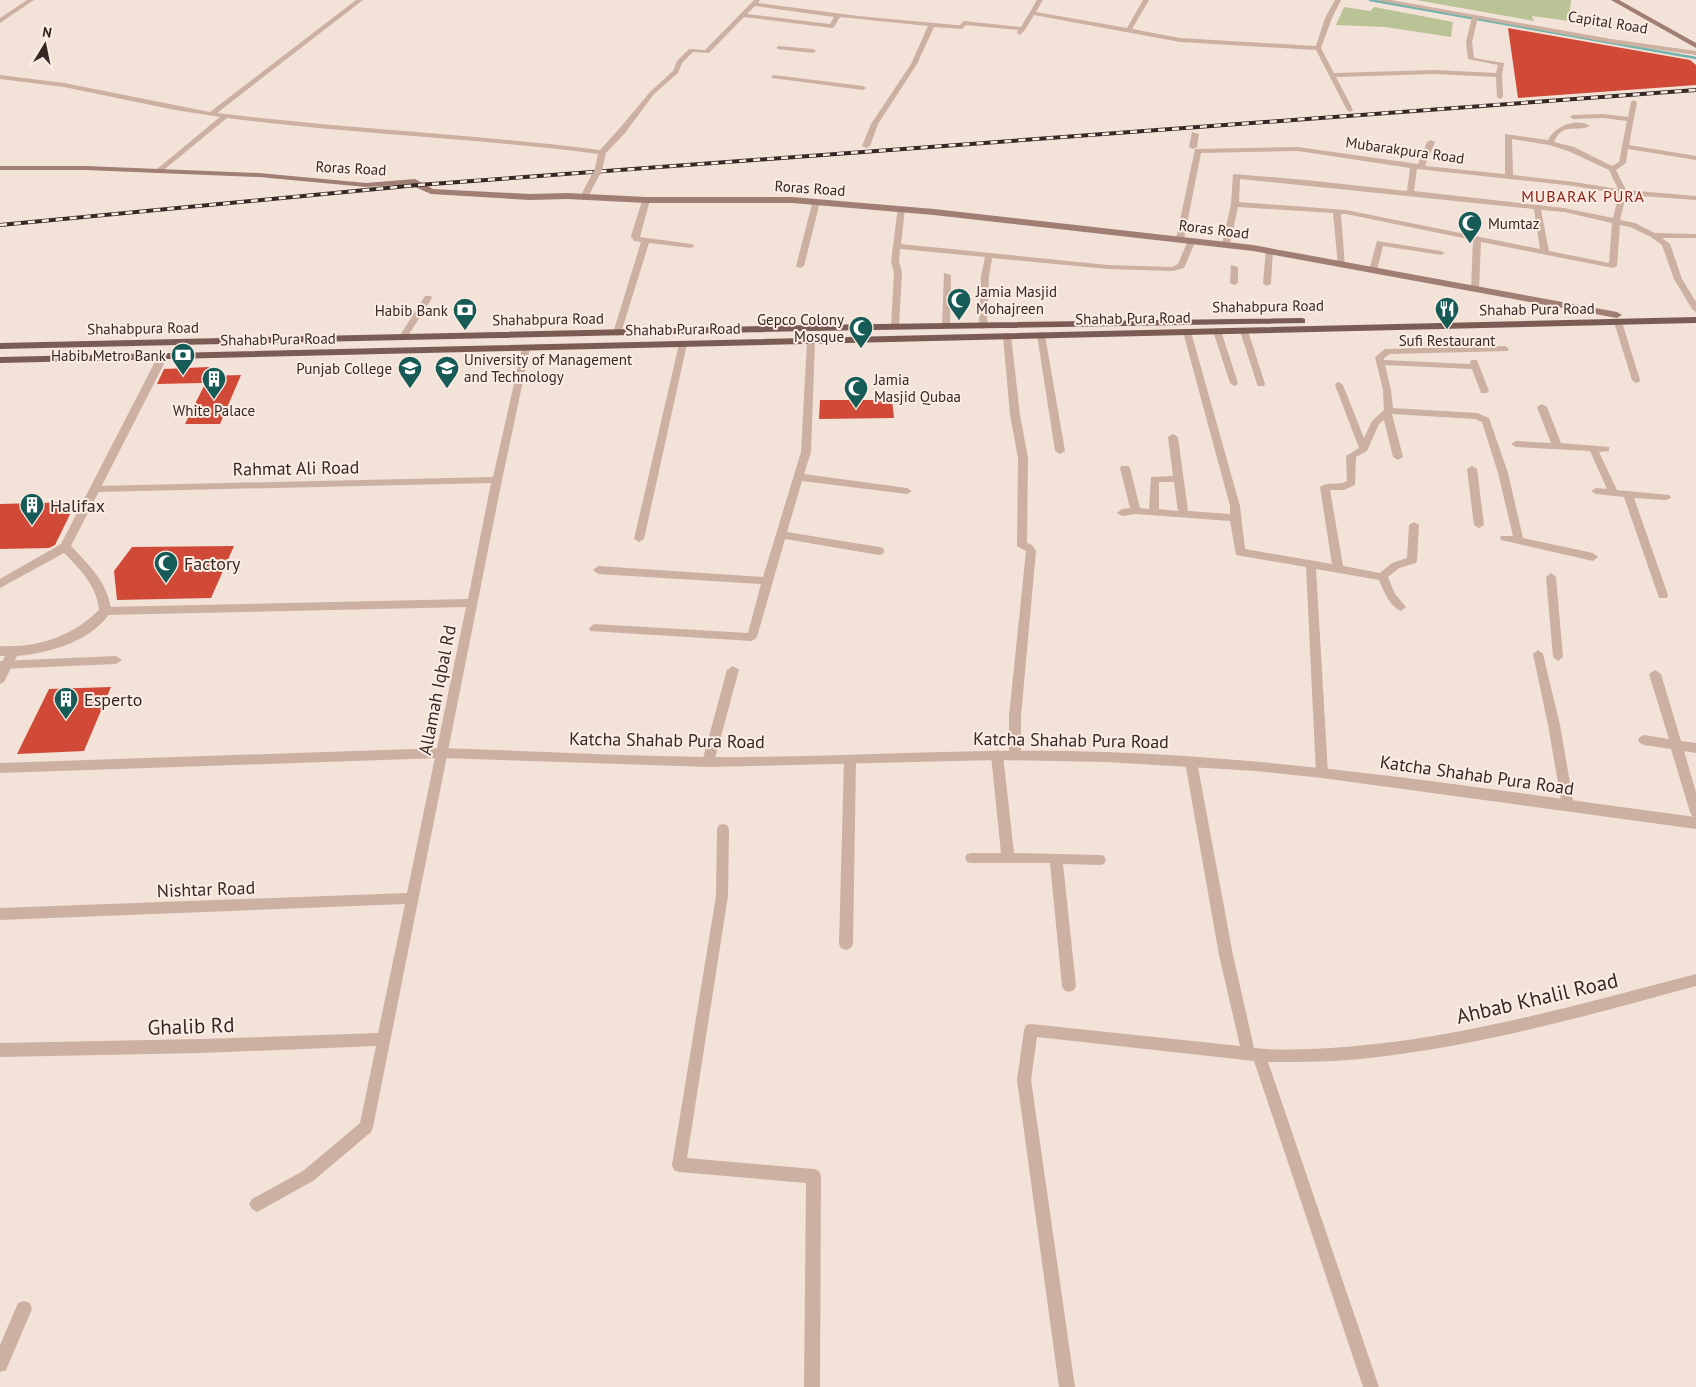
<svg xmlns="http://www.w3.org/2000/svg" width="1696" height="1387" font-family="'PT Sans',sans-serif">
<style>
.green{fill:#bac396}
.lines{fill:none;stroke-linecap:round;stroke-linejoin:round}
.stream{stroke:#73b3ad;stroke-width:2.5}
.building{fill:#d14937}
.minor{fill:#ccb0a2;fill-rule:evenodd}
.tertiary{fill:#ccb0a2;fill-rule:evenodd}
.secondary{fill:#a07e73;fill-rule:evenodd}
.primary{fill:#7a5c55;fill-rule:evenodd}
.rail-casing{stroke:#362825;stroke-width:4}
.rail{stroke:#fbede4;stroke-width:2.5;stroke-dasharray:7;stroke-linecap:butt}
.minor-bridge{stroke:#ccb0a2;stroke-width:7}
.labels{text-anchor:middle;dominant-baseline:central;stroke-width:4;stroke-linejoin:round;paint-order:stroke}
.far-street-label{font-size:15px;fill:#362825;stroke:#fbede4}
.far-poi-label{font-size:15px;fill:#362825;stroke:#fbede4;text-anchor:start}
.far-neighbourhood-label{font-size:16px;letter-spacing:1px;fill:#8c2417;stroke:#fbede4}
.street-label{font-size:18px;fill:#362825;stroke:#fbede4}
.poi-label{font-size:18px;fill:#362825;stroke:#fbede4;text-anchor:start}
.near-street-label{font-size:21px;fill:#362825;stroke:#fbede4}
</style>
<rect width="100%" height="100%" fill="#f3e2d7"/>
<!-- green -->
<path class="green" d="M1416,0H1571L1569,21L1532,16L1534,21Z
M1344,7L1370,11L1374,7L1453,22L1451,37L1385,27L1336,25Z"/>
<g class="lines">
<!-- stream -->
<path class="stream" d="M1370,0L1696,58"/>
</g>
<!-- building -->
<path class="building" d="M1508,28L1690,60L1696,65V85L1518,98Z
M209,367L202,383L157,384L164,369Z
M241,375L220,424H185L209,376Z
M820,400H892L894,418L819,419Z
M76,502L55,545L49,548L0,549V504Z
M234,546L211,598L117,600L114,571L132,547Z
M111,687L84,751L17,754L49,689Z"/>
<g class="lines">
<!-- minor -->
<path class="minor" d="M27,0H34L0,23V18Z
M356,0H363L217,113C344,129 473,134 600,150L619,129L650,92L673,71L677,61L689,49L705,50L754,0H760L758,3L858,16L956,25H960L964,21L1021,27L1037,0H1043L1036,12L1127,28L1143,0H1149L1132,29L1180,38L1316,46L1325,18L1335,0H1341L1332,18L1321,48L1334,73L1434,70L1496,73L1498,65L1468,59L1466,42L1472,17L1475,15L1478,17L1472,42L1474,58L1504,63L1502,75L1503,97L1500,99L1497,97L1496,77L1434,74L1336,77L1353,110L1350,112L1347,110L1316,50L1180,42L1034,15L1025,30L1020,35L1017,33L1018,30L966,25L962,29L934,27L917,64L878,124L870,146L866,148L862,146L871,124L911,64L928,26L840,17L834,27L832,28L744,17L709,53L693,52L682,63L678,73L654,94L625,133L606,153L602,170L595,168L598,154C475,138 350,134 227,118L160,173H157V169L220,117L175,110L64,87L0,79V75L64,83L210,112ZM755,6L834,17L830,24L747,14Z
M779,46L813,49L816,51L813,53L777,49V47Z
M774,75L863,86L866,88L863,90L772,78L771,77Z
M1634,100L1637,102L1629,145L1696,156V160L1628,149L1626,163L1616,170L1626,190L1696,196V200L1626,195L1620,220L1635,223L1655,233L1696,234V238H1662L1670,244L1682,279L1696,302V312L1692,309L1674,279L1662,245L1651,237L1630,227L1620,225L1617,266L1613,268L1481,242L1479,289L1475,291L1471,289L1473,240L1346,214H1341L1345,267L1338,265L1333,213L1238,207L1230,244L1223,246L1222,244L1231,204L1233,174L1306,180L1407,191L1410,168L1298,151L1201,153L1184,239L1180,241L1176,239L1195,149L1298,147L1418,164L1427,142L1431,140L1435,142L1425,166L1505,174V134L1548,140C1554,127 1576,117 1590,126C1577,133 1563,121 1554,142L1574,147L1612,166L1619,162L1627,121L1603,118L1573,119L1570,117L1573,115L1603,114L1628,117L1631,102ZM1512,139L1549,145L1568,151L1609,170L1618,189L1574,182L1513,175ZM1417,169L1574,186L1619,194L1613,218L1564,208L1414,191ZM1240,179L1534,209L1540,249L1346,210L1239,202ZM1541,210L1564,212L1612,223L1609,263L1549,251Z
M1192,132L1199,134L1197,147L1193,149L1189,147Z
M593,172L600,174L587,199H581L580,197Z
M643,198L650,200L640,237L691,244L695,246L691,248L649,243L621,333L617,336L613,333L641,242L634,241L631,236Z
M813,200L820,202L804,266L800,268L796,266Z
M898,207L905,209L901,244L1108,265L1172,267L1178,264L1189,238L1196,240L1184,268L1173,271L1108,269L992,258L989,276L987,326L983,329L979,326L981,276L985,257L900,249L899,262L902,272L899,327L895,330L891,327L894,272L891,262Z
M1377,241L1441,251L1445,253L1441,255L1383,246L1377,270L1373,272L1369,270Z
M1266,249L1273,251L1271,284L1267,286L1263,284Z
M1231,265L1238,267V283L1234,285L1230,283Z
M944,273L951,275L950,326L946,329L942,326Z
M425,296H431L432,298L406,339H400L399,337Z
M1618,319L1622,322L1640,380L1639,382L1636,383L1632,380L1614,322Z
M1217,328L1221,331L1238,383L1237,385L1234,386L1230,383L1213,331Z
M1244,328L1248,331L1265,384L1264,386H1258L1257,384L1240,331Z
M1187,329L1191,332L1240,506L1245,549L1332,564L1320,487C1327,481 1339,486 1347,481L1346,456L1359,448L1335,385L1336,383L1339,382L1343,385L1364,438L1372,421L1384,410L1383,390L1375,357L1385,349L1505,346L1509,349L1508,351L1390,354L1384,358V360L1470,364L1471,360H1477L1489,391L1487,393H1481L1472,369L1385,365L1391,390L1393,408L1477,413L1489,418L1508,473L1523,538L1593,553L1598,557L1593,561L1501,540L1500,538L1501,536H1513L1498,473L1482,422L1475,419L1392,414L1403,457L1398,460L1393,457L1384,420L1379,424L1367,451L1356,457L1355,485L1344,490H1330L1343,566L1380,573L1392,563L1407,558L1409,525L1414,522L1419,525L1417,560L1416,563L1399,568L1388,577L1395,594L1406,607L1401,611C1389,606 1384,591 1379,580L1316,569L1328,773L1326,776H1318L1316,773L1306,567L1236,555L1230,521L1136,514L1122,516L1117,513L1122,509L1130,508L1120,468L1122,466H1128L1130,468L1140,508L1149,509L1151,477L1173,476L1168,437L1173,434L1178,437L1188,511L1230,514V506L1183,332ZM1159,482H1174L1178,511L1159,509Z
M1041,332L1045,335L1065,451L1060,454L1055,451L1037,335Z
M1007,333L1011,336L1020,415L1028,458L1027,543L1032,545L1036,551L1021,716V755L1019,758H1011L1009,755V716L1026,551L1017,546L1018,458L1010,415L1003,336Z
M811,338L815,341L811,452L804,474L907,488L912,491L907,494L802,481L787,532L879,547L883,548L884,551L883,554L879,555L785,539L757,637L752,641L590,631L589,628L594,624L748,633L761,584L598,574L593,570L598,566L763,577L801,452L807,341Z
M683,341L687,344L644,539L639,542L634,539L679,344Z
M526,345L530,348L502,480L373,1127L371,1132L313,1181L257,1212L252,1209L249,1204L252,1199L303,1171L360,1123L376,1046L201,1053L0,1057V1043L201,1039L378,1033L405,904L0,920V908L407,893L466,607L105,615L100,611L105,607L468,599L491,483L96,492L91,489L96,486L493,477L522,348Z
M1542,404L1547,407L1561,443L1609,447V451L1599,452L1617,490L1669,495L1671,497L1669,499L1666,500L1634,498L1668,595L1667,598H1659L1658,595L1624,497L1596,494L1591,491L1596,488L1607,489L1590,451L1516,447L1511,444L1516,441L1551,443L1537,407Z
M1472,466L1477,469L1484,525L1479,528L1474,525L1467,469Z
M1551,573L1556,577L1563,657L1558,661L1553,657L1546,577Z
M1538,650L1543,654L1560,725L1574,806L1572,810L1568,811L1564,810L1562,806L1548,725L1533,654Z
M116,656L122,660L116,664L0,669V661Z
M733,666L739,670L714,762L712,765H704L702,762L727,670Z
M1655,670L1661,674L1681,741L1696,743V753L1684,751L1696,792V817L1692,816L1690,812L1671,749L1644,745L1640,743L1638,740L1640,737L1644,735L1669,739L1649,674Z
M997,750L1001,752L1003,755L1014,853L1100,855L1104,856L1106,860L1104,864L1100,865L1063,864L1076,986L1074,990L1069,992L1064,990L1062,986L1050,863H971L967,862L965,858L967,854L971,853H1001L991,755L993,752Z
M850,755L854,757L856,760L853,944L851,948L846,950L841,948L839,944L844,760L846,757Z
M1191,757L1195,759L1197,762L1233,955L1254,1048C1283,1051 1315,1049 1345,1047C1464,1038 1580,1004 1696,974V986C1589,1015 1481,1046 1370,1058C1336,1062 1302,1062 1268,1062L1379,1387H1363L1254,1061L1037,1037L1031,1080L1075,1387H1059L1017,1080L1024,1030L1026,1025L1031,1024L1240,1046L1219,955L1185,762L1187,759Z
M723,824L727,825L729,829L728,896L687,1158L814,1169L819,1171L821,1176L820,1387H804L806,1183L679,1172L674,1170L672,1165L716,896L717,829L719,825Z
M24,1301L30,1303L32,1309L6,1370L0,1372V1345L18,1303Z"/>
<!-- tertiary -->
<path class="tertiary" d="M1376,0H1391L1611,39L1696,51V55L1611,43Z
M163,353L168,356L71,546C89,565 109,584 111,611C93,641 50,653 17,656L4,682L0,684V666L5,656H0V646C38,648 71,637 99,610C97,586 80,569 64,553L0,588V579L61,544L158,356Z
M442,748C530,751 619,756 707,757C840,758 973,747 1106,752C1304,759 1500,791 1696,817V829L1322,778L1256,771L1106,762L997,760L708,767L442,758L0,773V763Z"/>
<!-- secondary -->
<path class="secondary" d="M1611,0H1619L1696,43V48Z
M0,166H86L259,173L366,183L415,179L433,189L530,194L567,193L646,197H792L934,209L1253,245L1617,312L1622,315L1617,318L1253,251L934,215L792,203H646L567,199L530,200L431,194L415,187L414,184L366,187L259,177L86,170H0Z"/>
<!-- primary -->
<path class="primary" d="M1696,317V323L0,363V357Z
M1302,318L1305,319V323L810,331L0,349V343L810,325Z"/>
<defs>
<path id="rail" d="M0,225L418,185L1696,90"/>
</defs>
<!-- rail casing -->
<use href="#rail" class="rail-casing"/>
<!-- rail -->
<use href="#rail" class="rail"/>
<!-- minor-bridge -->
<path class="minor-bridge" d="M596,174L599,168"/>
</g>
<!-- icons -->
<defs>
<symbol id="mosque-pin" viewBox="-11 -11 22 30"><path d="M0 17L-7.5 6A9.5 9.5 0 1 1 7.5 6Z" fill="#175b57" stroke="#fbede4"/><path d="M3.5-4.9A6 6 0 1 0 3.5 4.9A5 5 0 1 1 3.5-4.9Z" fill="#fff"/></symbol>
<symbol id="restaurant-pin" viewBox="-11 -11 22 30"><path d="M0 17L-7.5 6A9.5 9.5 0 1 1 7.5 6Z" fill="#175b57" stroke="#fbede4"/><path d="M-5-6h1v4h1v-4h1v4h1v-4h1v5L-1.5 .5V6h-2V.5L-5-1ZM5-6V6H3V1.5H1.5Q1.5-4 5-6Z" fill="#fff"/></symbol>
<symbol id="bank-pin" viewBox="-11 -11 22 30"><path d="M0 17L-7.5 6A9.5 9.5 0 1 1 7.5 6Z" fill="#175b57" stroke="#fbede4"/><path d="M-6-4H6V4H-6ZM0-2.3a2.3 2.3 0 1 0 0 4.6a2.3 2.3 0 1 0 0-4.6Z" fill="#fff"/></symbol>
<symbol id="university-pin" viewBox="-11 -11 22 30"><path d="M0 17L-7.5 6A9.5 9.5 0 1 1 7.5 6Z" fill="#175b57" stroke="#fbede4"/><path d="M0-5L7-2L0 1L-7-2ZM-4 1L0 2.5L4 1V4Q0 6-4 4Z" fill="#fff"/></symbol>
<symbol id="building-pin" viewBox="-11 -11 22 30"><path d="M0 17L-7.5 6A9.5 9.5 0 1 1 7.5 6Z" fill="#175b57" stroke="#fbede4"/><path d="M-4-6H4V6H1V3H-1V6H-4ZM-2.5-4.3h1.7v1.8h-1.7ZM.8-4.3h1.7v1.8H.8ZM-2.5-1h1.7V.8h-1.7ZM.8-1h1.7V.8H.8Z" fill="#fff"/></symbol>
</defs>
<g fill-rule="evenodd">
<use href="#mosque-pin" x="1456" y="209" width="28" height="38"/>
<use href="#mosque-pin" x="945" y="286" width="28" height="38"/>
<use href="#restaurant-pin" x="1433" y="295" width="28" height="38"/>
<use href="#bank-pin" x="451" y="296" width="28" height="38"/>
<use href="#mosque-pin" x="847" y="314" width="28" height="38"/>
<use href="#bank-pin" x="169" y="341" width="28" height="38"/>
<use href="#university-pin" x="396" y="354" width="28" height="38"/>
<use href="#university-pin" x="433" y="354" width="28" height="38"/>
<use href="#building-pin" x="200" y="365" width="28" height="38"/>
<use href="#mosque-pin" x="842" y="374" width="28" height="38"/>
<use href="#building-pin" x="18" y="491" width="28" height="38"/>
<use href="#mosque-pin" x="152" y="549" width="28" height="38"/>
<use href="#building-pin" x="52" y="685" width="28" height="38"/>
</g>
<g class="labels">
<!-- far-street labels -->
<g class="far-street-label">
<text transform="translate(1608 22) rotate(9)">Capital Road</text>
<text transform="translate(1405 150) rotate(8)">Mubarakpura Road</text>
<text transform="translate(351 168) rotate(3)">Roras Road</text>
<text transform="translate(810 188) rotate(4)">Roras Road</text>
<text transform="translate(1214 229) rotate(7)">Roras Road</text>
<text transform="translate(1268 306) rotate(-1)">Shahabpura Road</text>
<text transform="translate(1537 309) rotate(-1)">Shahab Pura Road</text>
<text transform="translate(1133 318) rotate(-1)">Shahab Pura Road</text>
<text transform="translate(548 319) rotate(-1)">Shahabpura Road</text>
<text transform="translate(143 328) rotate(-1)">Shahabpura Road</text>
<text transform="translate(683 329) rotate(-1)">Shahab Pura Road</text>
<text transform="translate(278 339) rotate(-1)">Shahab Pura Road</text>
</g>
<!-- far-poi labels -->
<g class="far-poi-label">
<text x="1488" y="223">Mumtaz</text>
<text x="976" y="291">Jamia Masjid<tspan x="976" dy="17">Mohajreen</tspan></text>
<text x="448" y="310" text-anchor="end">Habib Bank</text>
<text x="844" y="319" text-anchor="end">Gepco Colony<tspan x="844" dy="17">Mosque</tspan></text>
<text x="1447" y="340" text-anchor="middle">Sufi Restaurant</text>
<text x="166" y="355" text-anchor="end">Habib Metro Bank</text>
<text x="464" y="359">University of Management<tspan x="464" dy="17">and Technology</tspan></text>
<text x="392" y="368" text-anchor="end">Punjab College</text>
<text x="874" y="379">Jamia<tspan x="874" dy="17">Masjid Qubaa</tspan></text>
<text x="214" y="410" text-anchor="middle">White Palace</text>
</g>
<!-- far-neighbourhood labels -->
<g class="far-neighbourhood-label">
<text x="1583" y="196">MUBARAK PURA</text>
</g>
<!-- street labels -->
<g class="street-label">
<text transform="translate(296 468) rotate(-1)">Rahmat Ali Road</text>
<text transform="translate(437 690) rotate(-79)">Allamah Iqbal Rd</text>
<text transform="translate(667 740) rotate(1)">Katcha Shahab Pura Road</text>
<text transform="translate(1071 740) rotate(1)">Katcha Shahab Pura Road</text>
<text transform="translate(1477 775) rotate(8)">Katcha Shahab Pura Road</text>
<text transform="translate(206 889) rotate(-2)">Nishtar Road</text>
</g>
<!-- poi labels -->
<g class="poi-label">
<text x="50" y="505">Halifax</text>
<text x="184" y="563">Factory</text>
<text x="84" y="699">Esperto</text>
</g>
<!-- near-street labels -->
<g class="near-street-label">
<text transform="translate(1537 998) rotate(-13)">Ahbab Khalil Road</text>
<text transform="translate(191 1026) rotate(-2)">Ghalib Rd</text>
</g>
</g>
<!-- north arrow -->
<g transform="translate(45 45) rotate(10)" stroke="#fbede4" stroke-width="4" paint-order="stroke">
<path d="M0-4L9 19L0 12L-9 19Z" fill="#362825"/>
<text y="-8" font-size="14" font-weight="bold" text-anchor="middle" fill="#362825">N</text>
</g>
</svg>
